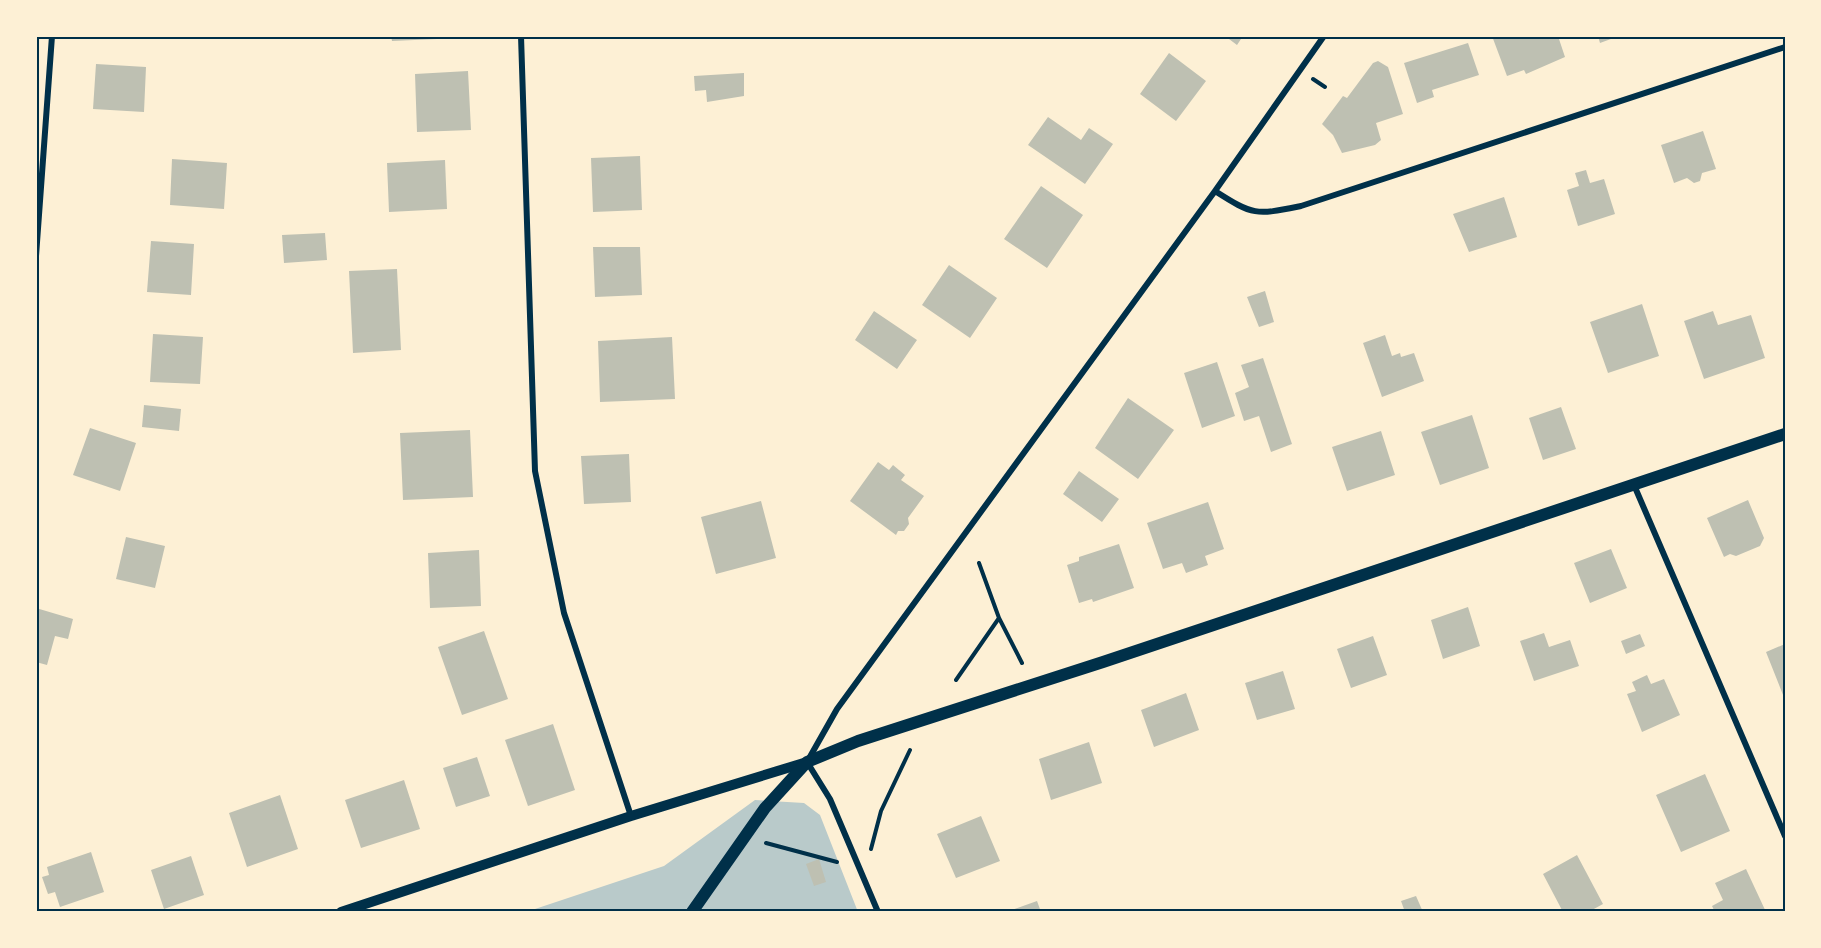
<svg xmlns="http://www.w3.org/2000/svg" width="1821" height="948" font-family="'Open Sans',sans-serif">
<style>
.green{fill:#b9caca}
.building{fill:#bec0b2}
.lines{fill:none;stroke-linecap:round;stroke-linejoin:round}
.path{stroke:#003049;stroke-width:4}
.minor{stroke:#003049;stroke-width:6}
.tertiary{stroke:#003049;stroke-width:10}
.secondary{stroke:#003049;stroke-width:12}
.neatline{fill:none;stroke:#003049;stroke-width:2}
</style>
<rect width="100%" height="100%" fill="#fdf0d5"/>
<!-- green -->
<path class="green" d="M755,800L804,803L820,815L858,912H526L664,866Z"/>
<!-- building -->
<path class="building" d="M391,36H437V39L392,41Z
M1225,36H1243L1237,45Z
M1492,36H1558L1565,57L1526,74L1524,70L1507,76Z
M1598,36H1619L1600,43Z
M1468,43L1479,75L1432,90L1434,97L1417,103L1404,63Z
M1169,53L1206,81L1176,121L1140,94Z
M1378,61L1388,67L1403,114L1376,123L1381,140L1375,145L1342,153L1333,135L1322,124L1343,96L1347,98L1373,63Z
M96,64L146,67L144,112L93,109Z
M468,71L471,130L417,132L415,74Z
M744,73V96L707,102L706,90L695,91L694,76Z
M1048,117L1081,140L1089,128L1113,144L1085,184L1028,145Z
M1703,131L1716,169L1702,173L1700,181L1694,183L1687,178L1674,183L1661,145Z
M640,156L642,210L593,212L591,158Z
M172,159L227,163L224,209L170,205Z
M445,160L447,209L389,212L387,163Z
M1586,170L1590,183L1604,179L1615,214L1578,226L1567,190L1579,186L1575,173Z
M1041,186L1083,215L1047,268L1004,239Z
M1504,197L1517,237L1469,252L1453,214Z
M325,233L327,260L284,263L282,235Z
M151,241L194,244L191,295L147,292Z
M593,247H640L642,295L595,297Z
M949,265L997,298L970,338L922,305Z
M397,269L401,350L353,353L349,271Z
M1265,291L1274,322L1259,327L1247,297Z
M1642,304L1659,356L1608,373L1590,322Z
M874,311L917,340L897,369L855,340Z
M1713,311L1718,325L1751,315L1765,358L1704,379L1684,321Z
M153,334L203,337L200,384L150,382Z
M1385,335L1392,356L1400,353L1401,357L1414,353L1424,381L1382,397L1363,343Z
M672,337L675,399L600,402L598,341Z
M1263,358L1292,444L1271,452L1259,416L1244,421L1235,393L1249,387L1241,365Z
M1217,362L1235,416L1202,428L1184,373Z
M1128,398L1174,430L1138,479L1095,448Z
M144,405L181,409L179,431L142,427Z
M1561,407L1576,449L1543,460L1529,418Z
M1472,415L1489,468L1440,485L1421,432Z
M90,428L136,443L120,491L73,475Z
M470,430L473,497L403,500L400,433Z
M1381,431L1395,475L1347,491L1332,447Z
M629,454L631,502L584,504L581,456Z
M878,462L889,470L893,465L905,475L901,480L924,496L908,518L909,524L904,531H898L896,535L850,501Z
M1079,471L1119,499L1102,522L1063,494Z
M1748,500L1764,538L1760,546L1736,556L1730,554L1724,557L1707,518Z
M761,501L776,558L716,574L701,517Z
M1208,502L1224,549L1205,556L1208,565L1186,573L1182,563L1163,569L1147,523Z
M126,537L165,546L155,588L116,579Z
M1119,544L1134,588L1093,602L1092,599L1079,603L1067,565L1079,561V557Z
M1611,549L1627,588L1590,603L1574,563Z
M479,550L481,606L430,608L428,553Z
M1468,607L1480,646L1443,659L1431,620Z
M36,608L73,619L68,639L55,636L47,665L36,662Z
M484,631L508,699L462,715L438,647Z
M1544,633L1549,647L1570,640L1579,666L1534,681L1520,641Z
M1640,634L1645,646L1626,654L1621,641Z
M1373,636L1387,675L1351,688L1337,649Z
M1785,644V700L1766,652Z
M1283,671L1295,709L1257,720L1245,683Z
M1647,675L1651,684L1664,679L1680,715L1642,732L1627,694L1636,691L1632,682Z
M1186,693L1199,730L1154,747L1141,710Z
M553,724L575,790L528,806L505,740Z
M1089,742L1102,783L1051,800L1039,759Z
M477,757L490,796L456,807L443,768Z
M1705,774L1730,831L1681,852L1656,795Z
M404,780L420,829L361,848L345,800Z
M280,795L298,849L247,867L229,813Z
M981,816L1000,861L956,878L937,834Z
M91,852L104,892L60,907L55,892L48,894L42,877L49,875L47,867Z
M1577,855L1603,904L1592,910L1593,912H1563L1543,874Z
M191,856L204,895L164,909L151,870Z
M819,859L826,882L814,886L806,864Z
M1746,869L1766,912H1715L1712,906L1723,900L1715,883Z
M1416,896L1423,912H1405L1401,901Z
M1037,901L1041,912H1006Z"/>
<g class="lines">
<!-- path -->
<path class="path" d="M1313,79L1325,87
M979,563L999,618L1022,663
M956,680L999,618
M766,843L837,862
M871,849L881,811L910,750"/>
<!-- minor -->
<path class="minor" d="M521,36L535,471L564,613L631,816
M1215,191C1254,216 1256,215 1301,206L1785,47
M36,256L52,36
M1634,485L1785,836
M878,912L830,799L807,762L837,709L1215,191L1324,36"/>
<!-- tertiary -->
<path class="tertiary" d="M341,912L631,816L807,762"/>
<!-- secondary -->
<path class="secondary" d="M692,912L765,808L807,762L858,741L1103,662L1785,434"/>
</g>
<!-- border -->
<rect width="1821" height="948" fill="none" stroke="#fdf0d5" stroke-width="75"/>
<rect x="38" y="38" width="1746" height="872" class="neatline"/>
</svg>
